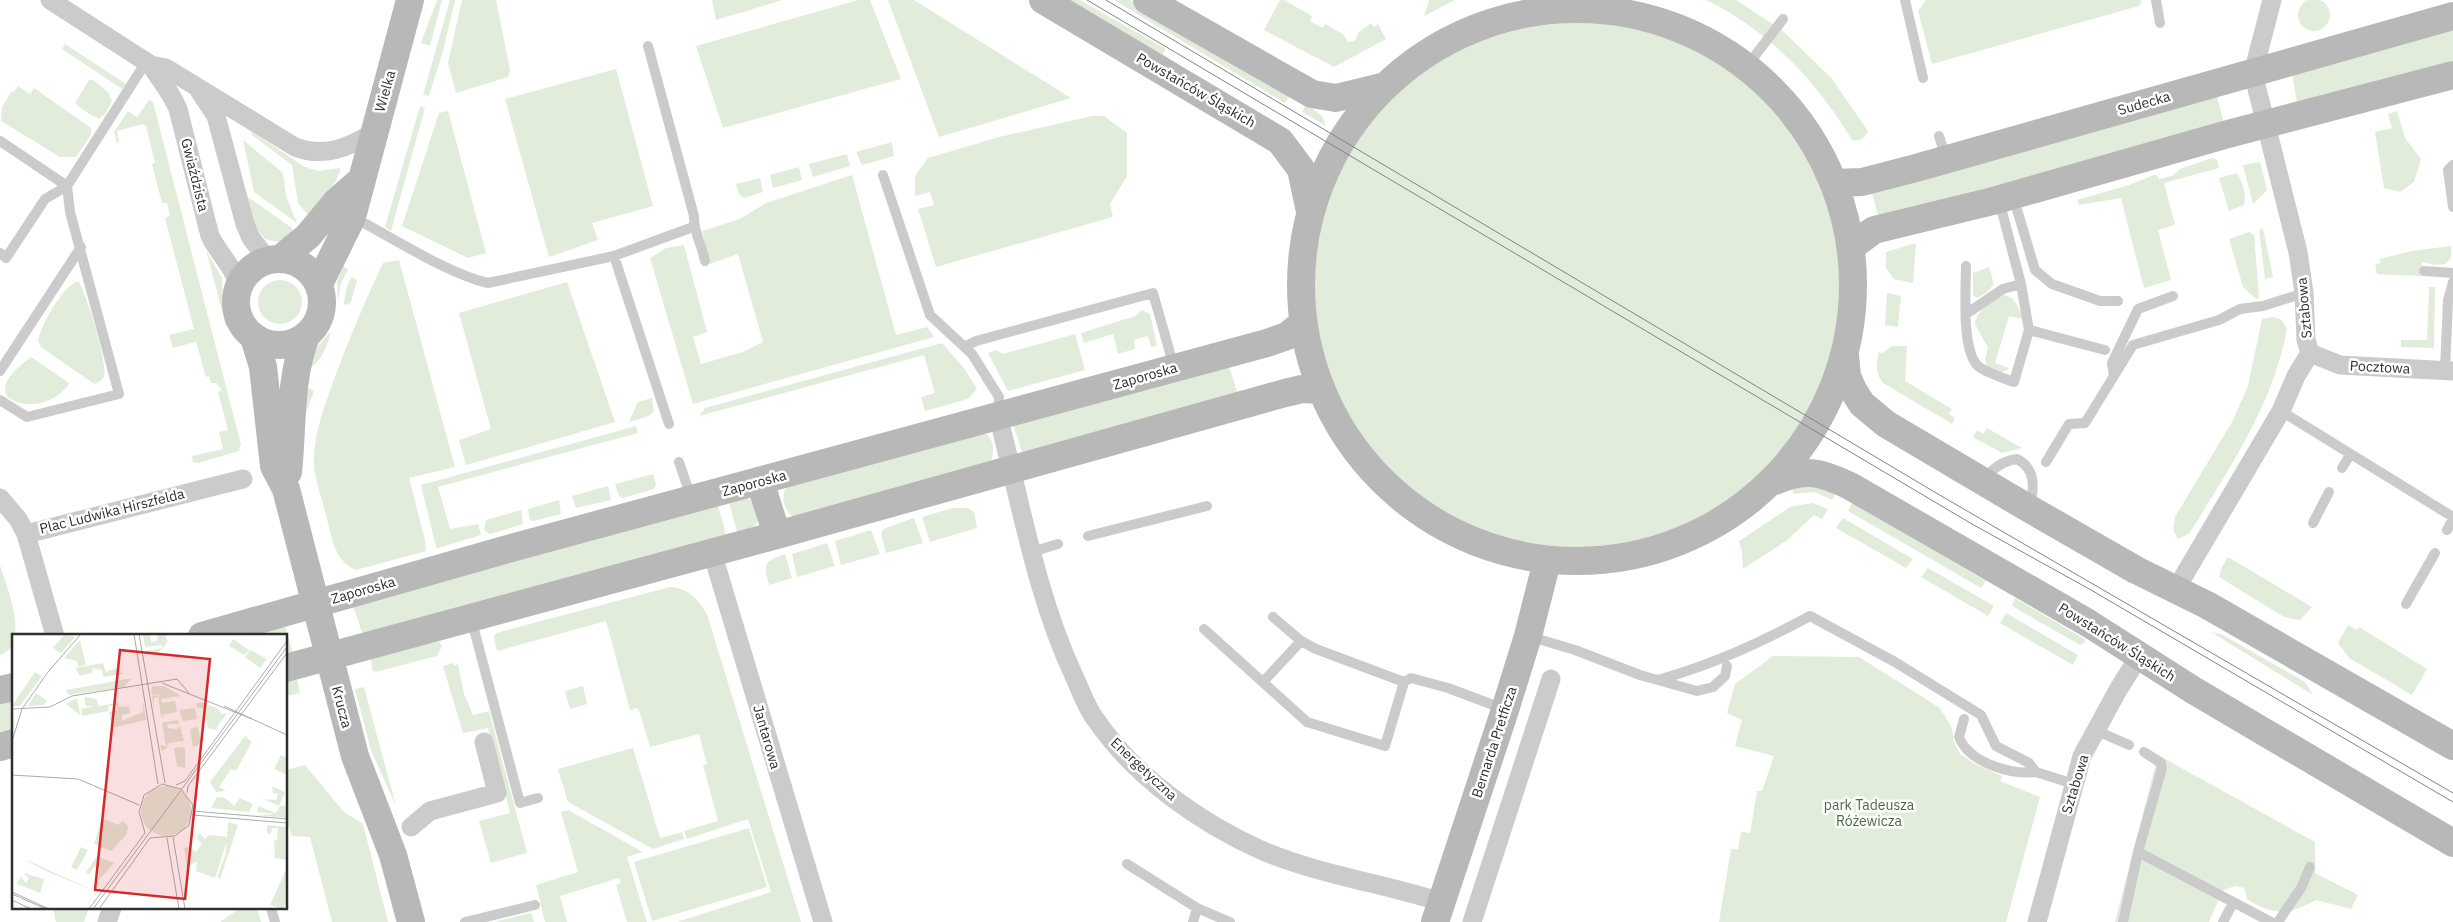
<svg xmlns="http://www.w3.org/2000/svg" width="2453" height="922" font-family="'IBM Plex Sans',sans-serif">
<style>
.green{fill:#e2ecdb}
.lines{fill:none;stroke-linecap:round;stroke-linejoin:round}
.lane{stroke:#cbcbcb;stroke-width:10}
.street{stroke:#cbcbcb;stroke-width:19}
.secondary{stroke:#b8b8b8;stroke-width:28}
.tram{stroke:#838383;stroke-width:1}
.labels{text-anchor:middle;dominant-baseline:central;stroke-width:5;stroke-linejoin:round;paint-order:stroke}
.street-label{font-size:14px;fill:#2e2e2e;stroke:#fff}
.park-label{font-size:14px;fill:#4a6c39;stroke:#fff}
.inset-road{fill:none;stroke:#ababab;stroke-width:1}
.view{fill:#d62828;fill-opacity:0.15;stroke:#d62828;stroke-width:2.5}
.inset-edge{fill:none;stroke:#2e2e2e;stroke-width:2.5}
</style>
<rect width="100%" height="100%" fill="#fff"/>
<!-- green -->
<path class="green" d="M2298 15a16 16 0 1 1 32 0a16 16 0 1 1-32 0Z
M437,0H442L430,46L421,43Z
M450,0H455L443,51L429,96L423,95Z
M462,0H496L510,70L508,77L456,93L448,63Z
M712,0H783L716,20Z
M858,0H870L901,79L723,128L696,46Z
M888,0H914L1071,98L939,137Z
M1066,0H1080L1166,49L1162,55Z
M1114,0H1130L1290,95L1285,103Z
M1280,0H1284L1312,16L1310,21L1323,28L1325,24L1343,34L1348,42L1355,41L1358,33L1371,23L1374,27L1378,24L1386,39L1334,67L1264,30Z
M1429,0H1455L1424,16Z
M1706,0H1736L1782,30L1832,79L1868,131C1865,139 1859,141 1852,140C1817,81 1768,30 1706,0Z
M1926,0H2140L2142,1L2139,6L1932,64L1918,11Z
M1314 286a263 263 0 1 1 526 0a263 263 0 1 1-526 0Z
M2453,27V61L2297,103L2292,73Z
M65,44L126,84L122,89L62,49Z
M616,69L653,206L592,223L598,240L549,257L505,99Z
M89,80H93L108,92L112,101L106,113L99,119L89,114L75,103Z
M18,86L30,94L34,88L91,128V135L76,157H60L1,121L2,107L12,91L14,92Z
M2216,93L2224,124L1879,218L1871,190Z
M149,100L153,102L241,445L239,451L198,463L193,462L192,456L223,449L219,432L228,430L218,392L222,390L216,383H211L209,376L206,377L196,342L173,348L169,335L194,329L165,218L170,216L167,203H162L152,164L155,163L146,126L143,124L117,131L119,142L117,143L114,132L128,111L137,117Z
M1306,104L1322,116L1326,126L1302,112Z
M420,106L425,108L391,231L385,227Z
M448,111L486,253L468,258L402,226L439,113Z
M2397,111L2405,138L2421,159L2414,182L2400,192L2384,188L2375,132L2392,128L2388,114Z
M1092,116H1104L1127,133V176L1110,204L1113,217L936,267L918,209L934,205L930,192L915,196V176L928,158L999,137Z
M252,132L305,167L318,171L341,168L336,181L309,216L298,203L292,165L252,135Z
M243,140L283,173L286,196L297,223L254,192Z
M892,142L894,156L862,165L856,152Z
M847,154L850,166L813,177L809,164Z
M2212,158L2217,160L2219,168L2164,183L2175,225L2158,230L2171,280L2144,288L2121,198L2079,205L2077,200L2129,185L2154,175H2157L2159,179L2172,176L2180,169Z
M2260,162L2267,190L2253,204L2243,165Z
M799,167L802,180L773,188L770,175Z
M2237,173C2242,182 2247,194 2244,205L2229,211L2219,178Z
M852,175L896,335L927,327L934,337L693,404L650,258L666,248L684,245L707,332L693,337L701,364L743,352L763,342L738,254L710,264L702,231L740,219L766,203Z
M760,178L763,192L744,198L739,194L736,184Z
M248,197L292,228L294,232L278,242L265,239L254,225Z
M2263,228L2273,277L2265,279L2259,230Z
M2249,232L2254,235L2259,298L2256,299L2243,287L2229,239Z
M1916,243L1913,283L1894,279L1886,268V252Z
M2451,246V258L2445,264L2435,265L2422,262L2421,276L2377,274L2375,265L2380,263V259L2411,251Z
M206,250L222,278L223,314L228,326H226Z
M399,260L455,467L409,478L425,540L426,551L356,570C335,561 332,539 327,519C323,501 315,482 314,464C313,435 325,406 334,379C349,339 365,301 383,263Z
M343,266L348,270L341,283L338,301L337,282Z
M1989,267L1994,284L1985,294L1977,298L1973,295V273Z
M352,277L357,280L351,302L347,305L344,304C345,294 346,285 352,277Z
M258 302a22 22 0 1 1 44 0a22 22 0 1 1-44 0Z
M75,282H79C87,295 108,365 104,377C102,381 98,382 94,384L41,347L38,340C42,323 60,292 75,282Z
M567,282L615,422L466,465L459,440L491,429L459,313Z
M2429,287H2435L2434,348L2401,347V340H2427Z
M1887,293L1901,296L1898,327L1885,325Z
M2005,295C2017,299 2019,309 2023,319L2009,316L1995,363L2009,368L2006,371L2001,372L1987,366L1985,359L1988,348L1975,324C1977,310 1992,299 2005,295Z
M1142,310L1150,314L1157,346L1151,347L1148,336L1134,340L1135,349L1118,354L1113,334L1084,343L1081,333L1135,316Z
M2274,317L2282,320L2287,329C2273,405 2229,469 2189,534L2178,539L2173,530L2175,517L2232,422L2248,386L2262,319Z
M330,332C330,341 321,362 311,367L315,350Z
M1075,334L1085,370L1008,391L988,353L996,350L1003,354Z
M942,343L964,368L977,389L968,399L925,411L921,397L935,393L924,355L699,416L705,408Z
M1892,346H1907L1905,381L1952,409L1949,414L1955,418L1952,424L1883,383C1875,372 1876,365 1879,352L1882,353Z
M31,357L69,383C58,404 22,412 6,395C1,379 20,366 31,357Z
M1229,366L1238,395L1023,455L1013,424Z
M307,387L314,391L304,418Z
M652,398L654,411L649,416L629,422L638,402Z
M636,426L638,433L438,487L450,529L478,524L481,535L438,548L436,547L421,485Z
M1987,428L2022,448L2002,453L1973,437L1977,430L1983,434Z
M985,433C995,440 994,452 991,463L796,516H792C784,509 780,496 787,486Z
M653,474L656,485L654,489L623,498L619,496L615,484Z
M1805,485L1836,492L1832,500L1815,492L1794,494L1792,490Z
M608,486L611,500L576,508L572,496Z
M748,498L752,500C760,524 763,525 737,532L729,502Z
M559,500L561,514L533,521L530,520L528,509Z
M1812,503L1828,509L1822,519L1814,515L1786,541L1743,569L1742,552L1739,541L1790,507Z
M1852,503L1986,581L1981,588L1848,511Z
M718,505L726,535L363,635L353,606Z
M953,508H968L974,512L977,528L930,542L922,517Z
M521,510L523,524L490,534L484,530L486,520Z
M914,518L923,543L886,553L881,534L883,529Z
M1843,518L1913,559L1906,568L1836,528Z
M871,530L880,554L841,565L835,541Z
M827,543L835,566L797,577L792,554Z
M785,554L792,578L769,585C763,564 764,561 785,554Z
M2228,557L2312,607L2300,620L2284,617L2219,577L2222,567Z
M0,565C7,587 31,646 0,655Z
M1928,568L1994,606L1988,616L1921,577Z
M670,587C688,588 698,599 707,614L801,922H677L771,892L748,819L687,839L684,831L718,821L703,765L707,764L699,734L650,747L640,713L637,708L630,710L606,621L497,651L494,637L496,633Z
M2015,598L2086,640L2084,643L2080,645L2071,640L2014,607L2012,605Z
M2006,613L2078,655L2073,665L2000,623Z
M285,624L293,654L286,656V636H244Z
M2348,625L2357,630L2359,627L2427,669L2412,695L2349,658L2338,643Z
M2211,632L2221,634L2305,682L2313,695Z
M439,641L442,646L437,656L375,672L372,670L371,660L376,657Z
M1773,656L1859,657L1940,708L1952,728L1954,742L1960,754L1975,764L2002,776L2000,781L2040,797L2006,922H1719L1731,849H1738L1741,832L1750,833L1757,791H1762L1774,756L1735,746L1742,720L1727,713L1735,684Z
M453,663L454,666L458,664L464,694L473,715L489,711L527,853L491,863L479,821L510,813L488,728L463,733L443,666Z
M297,678L300,693L286,696V682Z
M583,686L587,704L570,709L565,691Z
M364,687L396,806L371,750L355,689Z
M14,700V730L0,734V704Z
M633,748L660,838L682,832L684,839L653,849L568,802L558,769Z
M2158,755L2315,842V873L2358,895L2351,909L2316,900C2289,915 2273,916 2247,899L2244,888L2235,886L2223,890L2209,922H2115Z
M305,765L344,812L363,824L388,922H332L310,837L292,836L286,817V770Z
M568,810L643,852L627,857L647,922H627L616,885L621,883L619,878L560,896L567,922H545L536,885L578,872L561,812Z
M749,828L767,887L652,921L634,862Z
M53,908H89L84,922H56Z
M237,908H257L261,922H220L237,910Z
M531,913L534,922H494Z"/>
<g class="lines">
<!-- lane -->
<path class="lane" d="M1905,0L1923,78
M2156,0L2160,23
M648,46L694,216C693,231 702,245 705,261
M1747,66L1783,19
M1939,136L1946,158
M0,141L67,186L45,199L6,258L0,253
M2453,165L2448,170L2453,207
M883,175L930,315L972,354L999,397L998,414
M2013,196L2035,270L2052,284L2100,301H2118
M1999,200L2021,284
M353,217C391,237 448,274 488,283L614,256L693,227
M614,256L669,424
M1966,266C1966,288 1961,350 1978,366C1987,373 2003,378 2014,382L2029,330L2105,350
M2424,271L2453,273
M1966,314L2003,289L2021,284L2029,330
M966,346L976,341L1153,293L1174,367
M2445,370L2448,300L2453,282
M0,371L81,247
M2114,376L2112,363L2138,309L2173,296
M0,400L27,417L119,394L70,212L67,186L146,62
M2281,411L2453,517
M679,462L691,497
M2046,462L2069,424L2085,423L2133,345L2219,320L2240,309L2263,306L2304,293
M2342,468L2350,455
M1984,481C1992,468 2002,461 2017,459C2036,469 2035,488 2029,507
M2313,523L2329,492
M2447,530L2453,519
M1088,536L1207,506
M1032,552L1058,544
M2406,604L2435,553
M1273,617L1301,641L1316,649L1404,682
M471,618L520,803L538,798
M1204,629L1307,722L1385,746L1404,682L1411,678L1448,688L1504,709
M1528,636L1575,650L1640,675L1697,691L1713,687L1725,676L1727,666
M1658,680C1714,664 1760,643 1810,616L1895,662L1981,715L1996,746L2029,763L2036,772L2074,784
M1263,682L1301,641
M1964,719L1959,737C1969,763 2011,775 2036,772
M2095,730L2129,745
M2144,752L2161,763L2162,768L2138,852L2271,922
M1127,864L1197,908L1193,922
M271,908L275,922
M1197,908L1230,922
M465,922L535,905
M2123,922L2138,852
M2223,922L2233,903
M2278,922L2301,888L2310,867"/>
<!-- street -->
<path class="street" d="M50,0L151,65L166,68L295,147C324,158 348,148 374,132
M2272,0L2253,73L2298,252L2304,293L2306,340L2310,353
M151,65C160,80 171,92 178,109L210,236C219,254 233,266 239,285
M200,92L216,116L245,224L251,238L268,260
M2310,353L2340,365L2453,371
M998,416C1021,503 1036,595 1074,676C1081,691 1086,707 1096,720C1135,777 1200,823 1263,851C1320,875 1382,883 1441,902
M0,498L18,519L26,534L55,636
M26,534L243,479
M712,552L823,922
M2176,589L2281,411L2296,376L2310,353
M411,827L430,811L497,793L484,742
M107,922L112,908
M1472,922L1551,679
M2037,922L2082,756L2118,690L2139,656"/>
<!-- secondary -->
<path class="secondary" d="M1043,0L1280,141L1301,169L1310,212
M1147,0L1312,94L1336,98L1381,87
M1301 285a276 276 0 1 1 552 0a276 276 0 1 1-552 0Z
M1834,183L1862,182L1916,168L2453,16
M1851,247L1874,230L1993,201L2228,134L2453,75
M236 302a43 43 0 1 1 86 0a43 43 0 1 1-86 0Z
M280,259L308,236L337,201L360,181
M319,284L352,217L410,0
M254,337L263,367L274,466L286,489L355,756L393,855L411,922
M1845,356L1847,376L1853,390L1862,404L1886,424L2028,508L2136,570L2207,605L2453,746
M288,472C293,426 289,380 306,336
M760,481L777,535
M1772,482C1804,468 1819,471 1850,486L2088,623L2193,690L2453,843
M202,636L515,547L1267,343L1287,336L1302,324
M286,668L777,535L1285,393L1302,389L1321,390
M0,690L14,687
M0,747L14,743
M1435,922L1505,710L1528,636L1547,561"/>
<!-- tram -->
<path class="tram" d="M1087,0L1972,524L2091,590L2453,802
M1106,0L1943,497L2453,793"/>
</g>
<g class="labels">
<!-- street labels -->
<g class="street-label">
<text transform="translate(1196 90) rotate(30)">Powstańców Śląskich</text>
<text transform="translate(385 91) rotate(-74)">Wielka</text>
<text transform="translate(2144 103) rotate(-16)">Sudecka</text>
<text transform="translate(195 175) rotate(76)">Gwiaździsta</text>
<text transform="translate(2304 308) rotate(-95)">Sztabowa</text>
<text transform="translate(2380 367) rotate(3)">Pocztowa</text>
<text transform="translate(1145 376) rotate(-16)">Zaporoska</text>
<text transform="translate(754 483) rotate(-15)">Zaporoska</text>
<text transform="translate(112 511) rotate(-14)">Plac Ludwika Hirszfelda</text>
<text transform="translate(363 590) rotate(-16)">Zaporoska</text>
<text transform="translate(2117 642) rotate(32)">Powstańców Śląskich</text>
<text transform="translate(342 707) rotate(75)">Krucza</text>
<text transform="translate(767 737) rotate(74)">Jantarowa</text>
<text transform="translate(1494 742) rotate(-72)">Bernarda Pretficza</text>
<text transform="translate(1144 769) rotate(43)">Energetyczna</text>
<text transform="translate(2075 784) rotate(-73)">Sztabowa</text>
</g>
<!-- park labels -->
<g class="park-label">
<text x="1869" y="805">park Tadeusza<tspan x="1869" dy="16">Różewicza</tspan></text>
</g>
</g>
<!-- overview -->
<g transform="translate(12 634)">
<rect width="275" height="275" fill="#fff"/>
<path d="M53,0L63,3L49,19L41,14ZM131,0H138L139,8L145,7L146,0H152L156,7L150,15L146,18L136,20L134,17L150,14V11L133,13ZM221,5L237,16L232,21L217,12ZM68,6L74,31L66,33L65,27L52,24ZM238,16L255,25L248,34L233,23ZM91,29L94,38L104,34L111,40L91,43L90,36L81,34L80,39L68,42L65,37L64,34ZM23,38L30,42L8,72H0ZM120,44L112,53L57,61L54,56ZM142,52H152L169,62L148,65L147,60L140,61L139,54ZM24,59L35,67L32,71L16,72ZM146,61L151,69L163,67L165,78L150,81L147,67L150,82L152,85L149,83L146,63L142,64V75L140,62ZM72,63L85,65L86,72L106,69L107,73L117,72L118,79L110,81V87L131,78V67L134,86L100,94L97,78L106,76L104,71L96,72L97,77L70,82L69,75L82,72H74ZM65,64L68,81L54,70ZM184,66L205,74L210,80L215,79L203,96L196,94L192,74H185L184,69H192ZM183,74L185,85L171,87L167,76ZM166,86L167,90H155L156,94L165,95L168,92L172,107L156,109L155,113L154,110L155,114L150,117L148,111L154,112L150,89ZM186,93L189,110L181,113L178,95ZM233,102L240,108L224,137L219,135L207,153L214,157L204,158L198,148ZM168,113L173,114V134L165,132L162,114ZM269,121L275,124V141L262,135ZM129 177a25 25 0 1 1 50 0a25 25 0 1 1-50 0ZM260,152L273,158L267,172L252,165L264,166L266,160L261,159ZM205,163L213,164L222,172L228,164L241,170L237,178L199,174ZM246,172L264,179L268,172H272L275,173V184L244,181L265,180L245,178ZM90,184L106,191L111,187L116,192L115,200L99,217L82,210ZM216,188L226,191L208,245L205,243L214,219ZM255,191L275,193V226L263,224L262,206L265,207L266,194H260L259,200L255,199ZM187,199L193,205L197,201L216,203L203,244L184,237L185,227L175,234L172,214L177,213L184,218L190,210L185,205ZM69,213L76,216L65,236L59,233ZM85,222L102,229L86,247L88,233H82L77,241L74,238ZM10,224L76,254L77,255L32,236ZM275,233V265L271,275L258,271ZM11,239L32,245L28,259L5,250L9,242L14,250L17,244Z" fill="#e2ecdb"/>
<path class="inset-road" d="M122,0L146,150M127,0L153,149M150,49L240,85M212,72L275,101M0,75L38,73L60,62L165,45L177,59M0,107L10,75L36,38L69,0M0,141L66,145L127,171M164,151L173,147L275,7M175,159L176,152L275,19M181,177L275,185M181,181L275,189M161,203L173,275M155,204L167,275M0,258L37,275M0,260L34,275M0,266L19,275M77,275L133,199L127,178L132,161L150,150L169,155L181,171L177,191L163,202L138,204L87,275M81,275L275,13"/>
<path class="view" d="M108,16L198,25L173,265L83,256Z"/>
<rect width="275" height="275" class="inset-edge"/>
</g>
</svg>
